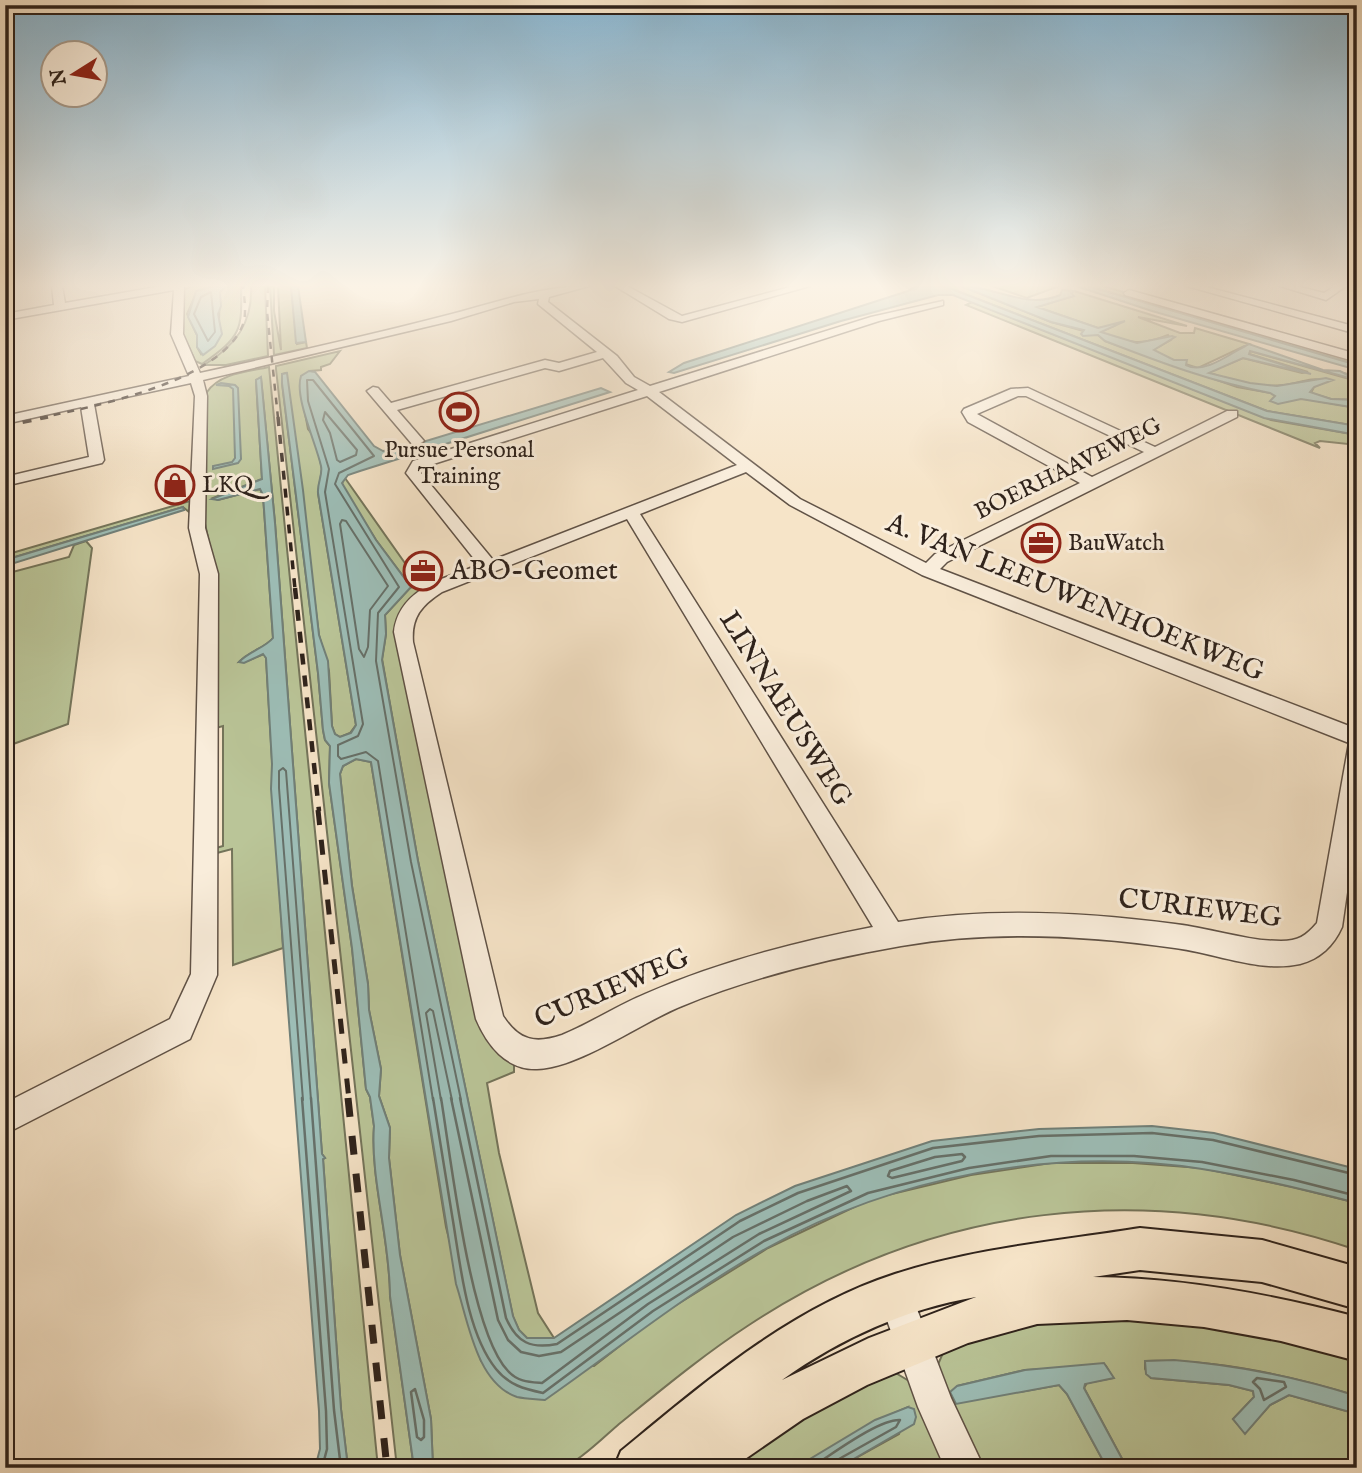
<svg xmlns="http://www.w3.org/2000/svg" width="1362" height="1473" font-family="'IM FELL English',serif">
<style>
.green{fill:#bac598;stroke:#74745a;stroke-width:2}
.water{fill:#9dbeb7;stroke:#718079;stroke-width:2}
.lines{fill:none;stroke-linecap:round;stroke-linejoin:round}
.shore-far1{stroke:#667069;stroke-width:2}
.shore{stroke:#667069;stroke-width:2.5}
.minor-casing{stroke:#605246;stroke-width:3}
.major-casing{stroke:#2e221b;stroke-width:4}
.minor{fill:#f9eddb;fill-rule:evenodd}
.major{fill:#f6e4c8;fill-rule:evenodd}
.rail-far4{stroke:#2e221b;stroke-width:2.5;stroke-dasharray:7 7;stroke-linecap:butt}
.rail-far3{stroke:#2e221b;stroke-width:3.5;stroke-dasharray:9 9;stroke-linecap:butt}
.rail-far2{stroke:#2e221b;stroke-width:4.5;stroke-dasharray:11 11;stroke-linecap:butt}
.rail-far1{stroke:#2e221b;stroke-width:5;stroke-dasharray:15 15;stroke-linecap:butt}
.rail{stroke:#2e221b;stroke-width:7;stroke-dasharray:19 19;stroke-linecap:butt}
.labels{text-anchor:middle;dominant-baseline:central;stroke-width:6;stroke-linejoin:round;paint-order:stroke}
.far-poi-label{font-size:23px;fill:#2e221b;stroke:#f9eddb;text-anchor:start}
.far-street-label{font-size:23px;fill:#2e221b;stroke:#f9eddb}
.poi-label{font-size:28px;fill:#2e221b;stroke:#f9eddb;text-anchor:start}
.street-label{font-size:28px;fill:#2e221b;stroke:#f9eddb}
</style>
<rect width="100%" height="100%" fill="#f6e4c8"/>
<filter id="stains"><feTurbulence type="fractalNoise" baseFrequency=".00286" numOctaves="4"/><feColorMatrix values="0 0 0 0 .2 0 0 0 0 .09 0 0 0 0 .02 0 0 0 .5 -.17"/></filter>
<radialGradient id="worn" r=".72"><stop offset=".6" stop-color="#630" stop-opacity="0"/><stop offset="1" stop-color="#630" stop-opacity=".3"/></radialGradient>
<!-- green -->
<path class="green" d="M192,286H214L197,291L187,314L197,335V347L201,354L219,320L220,292L226,286H241C242,330 242,336 202,364L195,361L182,332L183,290Z
M251,286H265L268,356L226,365H204C235,346 253,323 251,286Z
M270,286H274V311L281,350L278,286H291L297,344L306,342L307,348L274,355Z
M944,286H961L1051,322L1098,335L1105,341L1237,387L1357,408V426L1267,411Z
M992,286H1059L1027,298Z
M1088,286H1103L1357,360V365Z
M1074,291L1187,326L1138,317L1180,333H1194L1195,328L1249,344L1198,368L1166,358L1153,350L1171,340L1168,335C1139,347 1129,342 1100,332L1116,325L1098,328L1037,307L1073,296L1071,293Z
M972,302L1271,420L1357,435V445L1320,441L1315,443L1320,448L966,305Z
M340,351L330,364L321,367V370L310,371L300,387L308,429L315,438L322,469L318,493L356,725L350,733L340,737L335,734L332,726L329,671L319,635L286,373L282,374V383L318,673L323,730L325,740L330,746L329,783L352,948L366,1089L370,1097L374,1126C370,1179 390,1239 390,1296L414,1468H397L276,369V366Z
M1250,351L1353,380L1339,372L1357,376V400L1331,399L1311,393L1314,387L1327,381C1311,376 1300,383 1284,385C1261,388 1230,382 1209,372L1243,358L1302,373L1308,372L1249,354Z
M269,367L378,1468H348L341,1409L323,1159L325,1158L322,1154L275,523L261,378L256,380L262,479L213,498L218,500L260,489L263,495L273,638C265,648 249,651 239,662L247,661L264,654L266,658L283,948L233,965L232,849L217,853L216,848L223,846V726L216,728V575L204,519L207,392C220,373 247,372 269,367Z
M345,478L414,576L412,587L431,579L433,584L401,613L514,1064V1072L487,1083L499,1153L538,1313L554,1338H527L519,1330L513,1317L418,861L382,659L386,634L385,615L411,587L376,540L344,489L342,483Z
M190,501L189,512L183,507L5,560V555Z
M86,541L92,548L68,724L5,747V574L69,557L74,545Z
M356,759L371,762L446,1227L481,1361L594,1366L657,1317L768,1248L871,1199L971,1175L1051,1163H1133L1201,1168L1293,1187L1357,1203V1250C1148,1179 934,1203 749,1325C703,1355 661,1390 619,1424C604,1437 582,1459 565,1467C557,1470 542,1468 533,1468C500,1468 466,1468 433,1468L431,1419L400,1255L389,1158L390,1128L379,1096L381,1069L369,1010L368,984L352,886L340,774L343,766Z
M1136,1315L1357,1354V1396C1289,1375 1216,1359 1145,1361V1369L1151,1378L1229,1385L1253,1391L1254,1397L1233,1419L1245,1433L1270,1405L1289,1395L1357,1414V1468H1127L1084,1388L1087,1383L1113,1378L1106,1366L1025,1370L957,1386L1020,1392L1059,1385L1067,1394L1107,1468H973L936,1369L946,1346L1022,1323Z
M894,1372L909,1381L956,1468H838L899,1434L908,1407L885,1417L795,1468H708L742,1442Z"/>
<!-- water -->
<path class="water" d="M214,286H226L220,292L221,306L218,314L222,334L215,346L203,355L197,347V335L188,317L196,291Z
M291,286H298L306,342L296,343Z
M916,286H944L1267,411L1357,426V435L1264,418L953,295H938L841,321L674,373L669,372L684,363L908,291Z
M961,286C995,286 1026,310 1060,295L1062,290L1074,291L1071,293L1074,296L1037,307L1098,328L1125,321L1101,332L1137,343L1172,336L1175,337L1154,350L1174,360H1187L1186,365C1205,375 1232,352 1249,344L1323,370L1340,371L1357,380L1250,351L1249,354L1311,374L1243,358L1209,373L1250,383L1277,386L1326,378L1333,380L1314,387L1310,392L1331,399L1357,400V408L1301,399L1278,404L1270,401L1275,396L1270,393C1212,382 1159,362 1105,341L1098,335L1083,336L1081,334L1084,330L1051,322Z
M1076,286H1088L1357,365V370L1152,311Z
M309,371L315,372L374,446L383,451L403,448L601,388L610,392L360,471L348,475L342,483L376,540L411,587L385,615L386,634L382,660L418,861L513,1316L519,1330L527,1338H554L736,1215L795,1186L932,1141L1039,1129L1152,1126L1214,1133L1357,1169V1203C1306,1190 1254,1177 1202,1169C1055,1146 896,1176 767,1248C688,1292 618,1349 545,1400C536,1399 526,1399 517,1397C476,1383 468,1320 456,1284L371,762L356,759L343,766L340,774L352,886L368,984L369,1010L381,1069L379,1096L390,1128L389,1158L400,1255L431,1419L433,1468H414L390,1296C390,1239 370,1178 374,1126L370,1097L366,1089L352,948L329,783L330,746L325,740L323,730L318,673L282,383V374L287,373L303,490L319,635L328,661L332,726L335,734L340,737L351,733L356,725L318,493C317,483 323,475 321,466C316,443 294,397 301,376Z
M261,377L275,523L322,1154L325,1158L323,1159L341,1409L348,1468H315L320,1449L319,1411L271,789L272,764L266,658L263,654L244,663L239,662C249,651 265,648 273,638L263,495L260,489L218,500L212,499L262,479L256,380Z
M221,383L235,385L238,388L241,459L238,463L213,469V466L232,462L235,458L233,389L229,386L216,385Z
M183,507L184,510L5,566V560Z
M1174,1360C1236,1365 1297,1377 1357,1396V1414L1289,1395L1270,1405L1245,1434L1233,1419L1254,1397L1253,1391L1229,1385L1151,1378L1146,1374L1145,1361Z
M1104,1363L1114,1378L1085,1384L1084,1388L1127,1468H1107L1067,1394L1059,1385L956,1404L950,1392L957,1386L1025,1370Z
M908,1407L914,1409L916,1417L914,1424L838,1468H795L875,1420Z"/>
<g class="lines">
<!-- shore-far1 -->
<path class="shore-far1" d="M211,292L215,332L208,341L194,314L201,297Z
M325,412L357,450L356,455L340,462L337,460L330,433L323,420Z
M342,520L346,521L388,586L370,610L368,647L364,657L359,649L340,524Z
M303,1100L279,788V771L283,768L286,771L311,1100
M433,1100L378,761L366,752L341,759L338,756V745L358,736L363,724L325,492L329,469L308,401L307,380H313L374,456L339,473L335,484L399,587L378,613L376,661L411,862L461,1100
M441,1100L426,1013L430,1009L433,1011L452,1100"/>
<!-- shore -->
<path class="shore" d="M302,1098L326,1411L327,1449L322,1468
M311,1098L334,1410L341,1468
M433,1098C439,1137 446,1176 452,1215C460,1261 466,1332 496,1369C509,1385 524,1389 543,1393L653,1311L764,1241L868,1193L969,1168L1051,1156H1134L1202,1162L1294,1180L1357,1196
M441,1098C451,1158 470,1332 508,1371C518,1382 529,1382 542,1383L648,1304L759,1234L851,1191L847,1186L807,1201L733,1237L561,1352L539,1356L521,1352L508,1340L498,1320L451,1098
M460,1098L506,1318C517,1343 531,1349 557,1344L740,1221L798,1193L933,1148L1039,1136L1152,1133L1213,1140L1357,1175
M962,1154L965,1157L962,1161L892,1178L888,1176L890,1171L935,1157Z
M1257,1378L1284,1382L1286,1387L1264,1400L1260,1389L1253,1382Z
M415,1389L424,1420V1437L421,1440L417,1437L411,1392Z
M810,1468C830,1456 878,1419 900,1420L896,1427L839,1459L836,1468"/>
<defs>
<path id="minor" d="M52,286H62L65,303L162,286H184L183,334L200,373C282,355 363,337 444,316C492,304 539,286 589,286L549,297L548,302L617,356L634,377L650,386L871,317L943,301V305L879,321L659,392L800,499L926,563L935,554L1080,483L968,422L962,412L964,409L1011,389L1028,388L1155,447L1227,411H1237V417L947,562L940,569L1357,729V823L1342,927C1334,945 1320,959 1300,964C1259,973 1215,953 1175,948C1084,935 991,930 901,946C826,959 752,977 682,1006C642,1022 579,1068 537,1069C506,1070 487,1045 476,1019L394,632C399,589 444,578 479,565L406,473L413,461L638,390L626,383L603,358L559,371L545,368L397,410L424,441L417,445L412,444L367,391L373,387L378,388L391,403L545,360L559,363L597,352L538,304L539,299L514,302L451,321L203,380L207,396L205,528L218,574L217,975L190,1039L5,1134V1103L170,1019L191,974L200,574L189,528L195,396L191,383L94,404L104,460L102,463L5,486V477L89,457L81,407L5,424V416L189,376L171,334L174,290L5,320V314L54,305ZM647,396L737,465L493,560L421,473L424,467ZM1018,396H1026L1144,452L1092,477L977,414ZM746,472L790,505L922,575L1349,743L1317,923C1306,936 1298,941 1281,941C1245,941 1210,928 1175,924C1084,912 990,907 898,922L640,514ZM627,519L873,927C795,942 718,962 645,994C616,1006 591,1023 562,1035C535,1044 519,1041 503,1016L413,642C411,617 422,605 442,592Z
M615,286H627L682,316L794,286H810L682,322L669,319Z
M1187,286H1203L1357,327V334Z
M1280,286H1296L1324,293L1335,286H1346L1326,300Z
M1129,290L1357,354V362L1125,295L1124,293Z
M895,1278L907,1283L951,1398L984,1468H945L918,1407L878,1295L883,1283Z"/>
<path id="major" d="M1140,1228L1262,1240L1357,1267V1309L1262,1282L1140,1270L1093,1277C1183,1278 1270,1294 1357,1317V1361L1281,1341L1204,1327L1127,1320L1037,1324L968,1343L867,1385L803,1419L732,1468H614L621,1451C705,1382 790,1308 895,1274C974,1248 1059,1241 1140,1228ZM976,1297L869,1338L782,1380C841,1338 905,1309 976,1297Z"/>
</defs>
<!-- minor casing -->
<use href="#minor" class="minor-casing"/>
<!-- major casing -->
<use href="#major" class="major-casing"/>
<!-- minor -->
<use href="#minor" class="minor"/>
<!-- major -->
<use href="#major" class="major"/>
<!-- rail-far4 -->
<path class="rail-far4" d="M268,286L267,312L278,418
M40,418C95,406 214,383 241,329C248,316 244,299 243,286"/>
<!-- rail-far3 -->
<path class="rail-far3" d="M278,417L295,589
M5,426L48,417"/>
<!-- rail-far2 -->
<path class="rail-far2" d="M295,588L319,811"/>
<!-- rail-far1 -->
<path class="rail-far1" d="M318,810L349,1100"/>
<!-- rail -->
<path class="rail" d="M348,1098L387,1468"/>
</g>
<!-- sky -->
<linearGradient id="sky" x2="0" y2="1"><stop stop-color="#8ab8d4"/><stop offset="0.58" stop-color="#fbf3e6"/><stop offset="1" stop-color="#fbf3e6" stop-opacity="0"/></linearGradient>
<rect width="1362" height="492" fill="url(#sky)"/>
<!-- icons -->
<defs>
<symbol id="stadium-ring" viewBox="-11 -11 22 22"><circle r="9.5" fill="#f9eddb" stroke="#8f2418" stroke-width="1.5"/><path d="M0-5a6.5 5 0 1 0 0 10a6.5 5 0 1 0 0-10ZM-3.5-1.8h7v3.6h-7Z" fill="#8f2418"/></symbol>
<symbol id="shop-ring" viewBox="-11 -11 22 22"><circle r="9.5" fill="#f9eddb" stroke="#8f2418" stroke-width="1.5"/><path d="M-5-2.5h2.3a2.7 3.5 0 0 1 5.4 0H5L5.5 6h-11ZM-1.5-2.5h3a1.5 2.3 0 0 0-3 0Z" fill="#8f2418"/></symbol>
<symbol id="office-ring" viewBox="-11 -11 22 22"><circle r="9.5" fill="#f9eddb" stroke="#8f2418" stroke-width="1.5"/><path d="M-6-3h4V-5.5h4V-3h4V5H-6ZM-1-4.5V-3h2v-1.5ZM-6 0V1H6V0Z" fill="#8f2418"/></symbol>
</defs>
<g fill-rule="evenodd">
<use href="#stadium-ring" x="437" y="390" width="44" height="44"/>
<use href="#shop-ring" x="153" y="463" width="44" height="44"/>
<use href="#office-ring" x="1019" y="521" width="44" height="44"/>
<use href="#office-ring" x="401" y="549" width="44" height="44"/>
</g>
<g class="labels">
<!-- far-poi labels -->
<g class="far-poi-label">
<text x="459" y="450" text-anchor="middle">Pursue Personal<tspan x="459" dy="26">Training</tspan></text>
<text x="202" y="485">LKQ</text>
<text x="1068" y="543">BauWatch</text>
</g>
<!-- far-street labels -->
<g class="far-street-label">
<text transform="translate(1068 469) rotate(-26)">BOERHAAVEWEG</text>
</g>
<!-- poi labels -->
<g class="poi-label">
<text x="450" y="571">ABO-Geomet</text>
</g>
<!-- street labels -->
<g class="street-label">
<text transform="translate(1075 598) rotate(22)">A. VAN LEEUWENHOEKWEG</text>
<text transform="translate(785 709) rotate(58)">LINNAEUSWEG</text>
<text transform="translate(1200 909) rotate(7)">CURIEWEG</text>
<text transform="translate(612 989) rotate(-23)">CURIEWEG</text>
</g>
</g>
<!-- margin -->
<rect width="1362" height="1473" fill="none" stroke="#f6e4c8" stroke-width="28"/>
<rect x="7" y="7" width="1348" height="1459" fill="none" stroke="#2e221b" stroke-width="3.5"/>
<rect x="14" y="14" width="1334" height="1445" fill="none" stroke="#2e221b" stroke-width="2"/>
<!-- north arrow -->
<g transform="translate(74 74) rotate(259)"><circle r="33" fill="#f9eddb" stroke="#a89c8e" stroke-width="2"/>
<path d="M0-5L12 26L0 18L-12 26Z" fill="#8f2418"/>
<text y="-10" font-size="19" font-weight="bold" text-anchor="middle" fill="#2e221b">N</text>
</g>
<rect width="100%" height="100%" filter="url(#stains)"/>
<rect width="100%" height="100%" fill="url(#worn)"/>
</svg>
